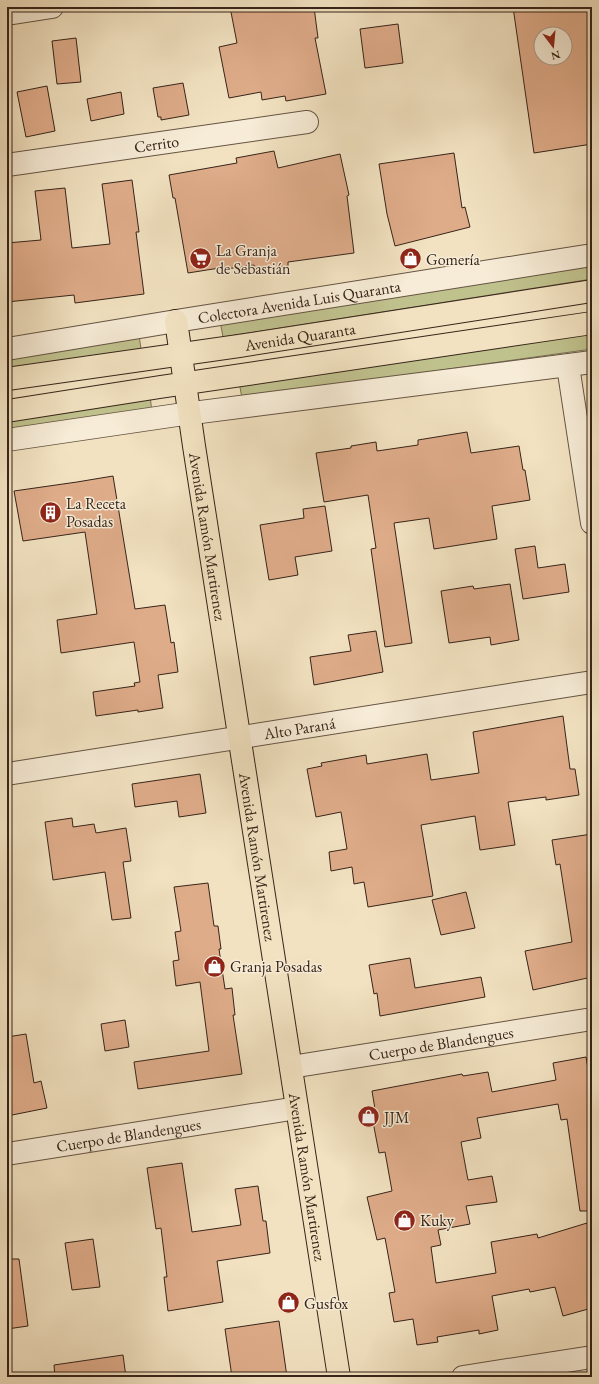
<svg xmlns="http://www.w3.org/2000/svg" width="599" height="1384" font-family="'EB Garamond',serif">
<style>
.green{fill:#c0c28e;stroke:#7b7354}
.building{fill:#dfac8a;stroke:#362419;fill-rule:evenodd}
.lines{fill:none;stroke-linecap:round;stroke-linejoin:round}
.street-casing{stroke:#655443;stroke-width:24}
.primary-casing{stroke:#362419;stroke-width:24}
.highway-casing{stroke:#362419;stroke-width:24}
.street{stroke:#f7ecd7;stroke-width:22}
.primary{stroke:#f2e2c1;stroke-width:22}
.highway{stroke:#f2e2c1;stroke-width:22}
.labels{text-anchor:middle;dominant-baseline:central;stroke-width:3;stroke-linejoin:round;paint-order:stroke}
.street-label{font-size:16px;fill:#362419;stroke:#f7ecd7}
.poi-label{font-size:16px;fill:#362419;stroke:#f7ecd7;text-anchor:start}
</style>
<rect width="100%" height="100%" fill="#f2e2c1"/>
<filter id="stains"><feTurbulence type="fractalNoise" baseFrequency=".005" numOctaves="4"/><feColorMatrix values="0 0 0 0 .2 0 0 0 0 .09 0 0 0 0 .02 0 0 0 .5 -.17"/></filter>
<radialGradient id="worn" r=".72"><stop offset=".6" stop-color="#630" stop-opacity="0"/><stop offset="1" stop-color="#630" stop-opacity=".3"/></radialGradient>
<!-- green -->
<path class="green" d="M592,263V279L223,337L220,321Z
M592,333V349L242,398L239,382Z
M139,335L141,349L7,370V355Z
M150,395L152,413L7,434V417Z"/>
<!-- building -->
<path class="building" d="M230,7H314L318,38H315L326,94L286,101L285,96L262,100L261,92L229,98L219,47L237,43Z
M513,7H592V144L534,153ZM541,34H565V58H541Z
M398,24L403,63L365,68L360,29Z
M76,38L81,82L57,84L52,41Z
M183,83L189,115L161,120V117H158L153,88Z
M47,86L55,131L26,137L17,92Z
M121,92L124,114L91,121L87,99Z
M274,151L278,168L340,154L349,195L347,196L354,253L288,262V266L255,271L254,265L226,269V267L188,273L175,198H173L169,175L237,163L236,158Z
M454,153L462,208L465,207L470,227L395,246L387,214L379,164Z
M132,180L139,232H136L144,294L75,303L74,295L7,302V243L41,240L35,191L65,188L72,248L110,244L102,184Z
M467,432L471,453L519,446L523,470H525L530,500L492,506L497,539L434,549L429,518L394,523L412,643L385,647L371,549L376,548L368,495L324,502L316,453L351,448V446L376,442L377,451L418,445V440Z
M113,476L135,609L165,605L171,643L174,642L178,672L158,675L163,708L138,712V710L96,716L93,692L135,686L134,683L140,682L134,642L61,653L57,620L97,614L85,532L23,541L14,491L77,482Z
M325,506L332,551L295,557L298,575L269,580L260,525L304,518L303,509Z
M535,546L538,568L565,564L569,592L523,599L515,549Z
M510,584L519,640L491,645L490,637L449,643L441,591L473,586L474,589Z
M376,631L383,672L314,685L310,657L351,651L348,635Z
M563,716L570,769H575L579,795L546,800V797L508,802L515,845L480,850L475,816L421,825L433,896L368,907L364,882L354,884L352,867L331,871L329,852L347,849L341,812L316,817L307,769L322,766L321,763L366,755L367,764L427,754L431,780L479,773L473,732Z
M200,774L206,813L179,817L177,801L135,807L132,784Z
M72,818L73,827L94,824L96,833L126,828L131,861L123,862L131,918L112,920L105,872L53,880L45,822Z
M592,834V977L533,990L525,951L572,942L560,864L556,865L552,840Z
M208,883L214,926H218L221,949H219L225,989L232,988L235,1015H233L242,1074L138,1089L134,1062L209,1051L200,982L176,986L173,961L179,960L175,932L181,931L174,887Z
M466,892L475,928L441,935L432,900Z
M410,958L415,988L481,977L485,997L380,1016L377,993L374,994L369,965Z
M125,1020L129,1047L105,1051L101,1024Z
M26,1034L34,1083L41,1081L47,1108L7,1116V1037Z
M586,1057L591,1086H588L592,1108V1211H580L567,1119L561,1120L558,1104L477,1118L481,1138L461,1142L468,1180L492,1176L497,1202L466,1206L470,1224L438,1230L441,1245L431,1247L436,1283L496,1273L491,1242L537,1234L538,1238L587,1223L592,1241V1308L563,1316L555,1287L530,1292L529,1289L492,1296L498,1330L479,1334V1330L437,1337L438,1342L417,1345L413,1319L394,1322L389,1293L395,1292L385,1238L377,1240L367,1197L392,1191L385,1152L379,1153L373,1122L377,1121L372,1091L462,1074L463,1076L488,1072L492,1092L556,1080L553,1063Z
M182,1163L192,1232L241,1225L235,1189L258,1186L263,1221H266L270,1253L217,1261L223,1302L168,1311L164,1277H167L161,1228L156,1229L147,1168Z
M93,1239L100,1287L72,1290L65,1243Z
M7,1259H19L28,1326L7,1329Z
M279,1321L287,1377H232L225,1329Z
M123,1355L126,1377H55L54,1365Z"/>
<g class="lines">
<defs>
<g id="street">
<path d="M7,14L52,7"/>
<path id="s1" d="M7,165L307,122"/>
<path id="s2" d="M7,349L176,321L592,255"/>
<path d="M568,366L592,523"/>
<path d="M7,440L177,415L592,362"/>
<path id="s3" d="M7,774L592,682"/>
<path id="s4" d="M291,1067L592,1019"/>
<path id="s5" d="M7,1154L297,1108"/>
<path d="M463,1377L592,1357"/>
</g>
<g id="primary">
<path id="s6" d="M176,321L194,446L339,1377"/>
</g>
<g id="highway">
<path id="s7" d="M7,379L239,346L592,291"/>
<path d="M7,411L160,387L592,323"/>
</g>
</defs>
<!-- street casing -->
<use href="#street" class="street-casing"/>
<!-- primary casing -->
<use href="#primary" class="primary-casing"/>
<!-- highway casing -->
<use href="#highway" class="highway-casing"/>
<!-- street -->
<use href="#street" class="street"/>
<!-- primary -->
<use href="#primary" class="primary"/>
<!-- highway -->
<use href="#highway" class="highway"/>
</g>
<!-- icons -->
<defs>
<symbol id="supermarket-disc" viewBox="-11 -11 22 22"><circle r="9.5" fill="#8f2418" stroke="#f7ecd7"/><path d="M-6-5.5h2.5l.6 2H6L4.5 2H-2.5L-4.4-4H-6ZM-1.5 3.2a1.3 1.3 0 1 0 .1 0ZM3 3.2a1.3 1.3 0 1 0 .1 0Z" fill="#fff"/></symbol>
<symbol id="shop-disc" viewBox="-11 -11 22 22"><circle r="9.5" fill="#8f2418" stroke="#f7ecd7"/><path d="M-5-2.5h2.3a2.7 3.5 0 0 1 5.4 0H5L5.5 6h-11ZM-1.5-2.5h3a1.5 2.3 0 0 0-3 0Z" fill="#fff"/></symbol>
<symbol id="building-disc" viewBox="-11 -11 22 22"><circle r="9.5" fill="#8f2418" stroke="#f7ecd7"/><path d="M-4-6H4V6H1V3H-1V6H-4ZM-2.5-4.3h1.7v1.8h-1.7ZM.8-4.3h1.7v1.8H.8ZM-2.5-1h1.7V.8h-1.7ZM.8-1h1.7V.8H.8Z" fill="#fff"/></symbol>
</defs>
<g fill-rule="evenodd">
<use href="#supermarket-disc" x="188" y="246" width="25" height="25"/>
<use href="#shop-disc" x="398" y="246" width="25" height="25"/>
<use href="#building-disc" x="38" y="500" width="25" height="25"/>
<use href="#shop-disc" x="202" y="954" width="25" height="25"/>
<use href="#shop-disc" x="356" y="1104" width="25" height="25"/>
<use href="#shop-disc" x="392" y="1208" width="25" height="25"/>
<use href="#shop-disc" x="276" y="1290" width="25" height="25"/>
</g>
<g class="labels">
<!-- street labels -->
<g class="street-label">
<text stroke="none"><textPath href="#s1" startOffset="151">Cerrito</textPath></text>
<text stroke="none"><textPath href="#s2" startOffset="296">Colectora Avenida Luis Quaranta</textPath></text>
<text stroke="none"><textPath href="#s7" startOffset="296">Avenida Quaranta</textPath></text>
<text stroke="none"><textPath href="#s6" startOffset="218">Avenida Ramón Martirenez</textPath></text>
<text stroke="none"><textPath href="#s3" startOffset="296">Alto Paraná</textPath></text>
<text stroke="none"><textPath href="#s6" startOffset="542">Avenida Ramón Martirenez</textPath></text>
<text stroke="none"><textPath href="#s4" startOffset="152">Cuerpo de Blandengues</textPath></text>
<text stroke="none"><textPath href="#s5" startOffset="123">Cuerpo de Blandengues</textPath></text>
<text stroke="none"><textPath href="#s6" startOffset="866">Avenida Ramón Martirenez</textPath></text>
</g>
<!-- poi labels -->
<g class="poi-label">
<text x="216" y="250">La Granja<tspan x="216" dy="18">de Sebastián</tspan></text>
<text x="426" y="259">Gomería</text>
<text x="66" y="503">La Receta<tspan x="66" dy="18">Posadas</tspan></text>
<text x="230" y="966">Granja Posadas</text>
<text x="384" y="1117">JJM</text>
<text x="420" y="1220">Kuky</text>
<text x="304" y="1303">Gusfox</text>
</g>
</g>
<!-- margin -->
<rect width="599" height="1384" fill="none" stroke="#f2e2c1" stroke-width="24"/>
<rect x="8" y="8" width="583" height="1368" fill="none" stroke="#362419" stroke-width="2"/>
<rect x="12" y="12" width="575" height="1360" fill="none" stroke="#362419"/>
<!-- north arrow -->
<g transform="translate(553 46) rotate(164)"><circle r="19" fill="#f7ecd7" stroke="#aa9c8b"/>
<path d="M0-3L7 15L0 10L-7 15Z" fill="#8f2418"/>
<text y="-6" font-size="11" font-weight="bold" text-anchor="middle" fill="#362419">N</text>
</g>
<rect width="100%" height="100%" filter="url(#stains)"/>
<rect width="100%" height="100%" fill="url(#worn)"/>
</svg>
